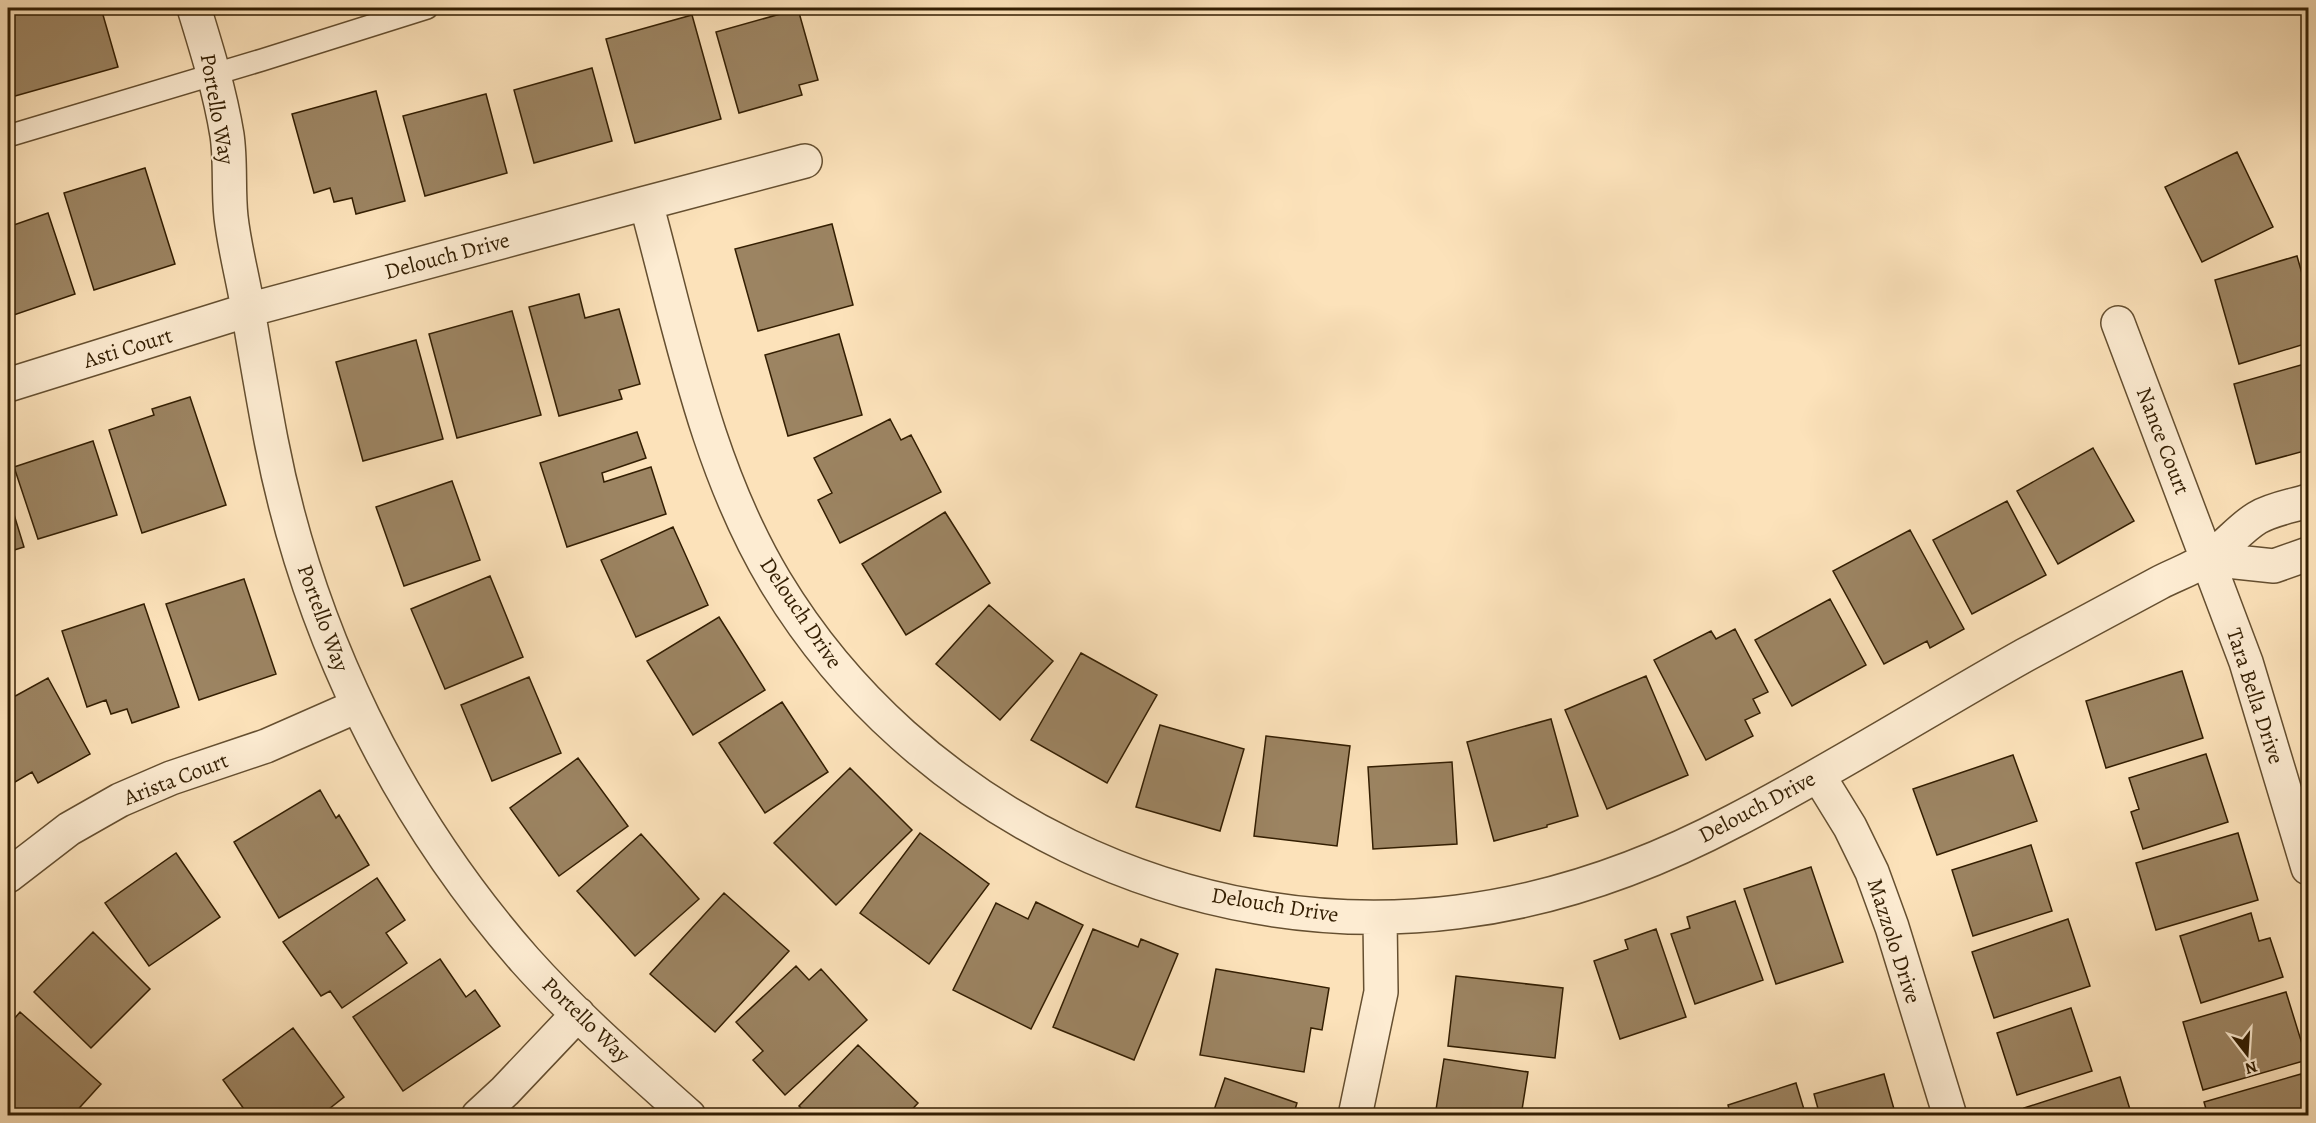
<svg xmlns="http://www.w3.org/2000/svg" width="2316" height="1123" font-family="Alegreya,serif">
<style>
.building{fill:#9c8462;stroke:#331e02;stroke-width:1.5}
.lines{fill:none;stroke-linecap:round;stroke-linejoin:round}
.lane-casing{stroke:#654f30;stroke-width:24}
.street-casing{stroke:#654f30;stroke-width:36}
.lane{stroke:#fdecd2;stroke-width:21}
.street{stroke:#fdecd2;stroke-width:33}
.labels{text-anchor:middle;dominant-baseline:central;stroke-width:4.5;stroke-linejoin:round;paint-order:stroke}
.street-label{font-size:22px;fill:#331e02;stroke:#fdecd2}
</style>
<rect width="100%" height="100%" fill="#fce2ba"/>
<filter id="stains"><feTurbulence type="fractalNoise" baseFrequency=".00333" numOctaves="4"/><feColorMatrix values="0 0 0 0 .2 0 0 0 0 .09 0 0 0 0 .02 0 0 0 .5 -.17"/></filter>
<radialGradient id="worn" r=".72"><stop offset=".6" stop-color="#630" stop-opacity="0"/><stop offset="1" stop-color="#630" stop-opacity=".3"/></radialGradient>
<!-- building -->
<path class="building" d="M29,8H101L118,67L8,98V13Z
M798,9L818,80L799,85L802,95L739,113L716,32Z
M692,15L721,119L635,143L606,39Z
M592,68L612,141L534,163L514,90Z
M376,91L405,201L356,214L352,198L334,202L330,188L314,193L292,114Z
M486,94L507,173L425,196L403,116Z
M2237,152L2273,227L2202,262L2165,187Z
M145,168L175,264L94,290L64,193Z
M48,213L75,294L8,317V227Z
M832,224L853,305L758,331L735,249Z
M2297,256L2308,295V343L2239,364L2215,280Z
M579,294L585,318L619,309L640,384L619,390L622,399L559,416L529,307Z
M512,311L541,415L457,438L429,334Z
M839,334L862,415L788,436L765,355Z
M416,340L443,439L363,461L336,362Z
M2308,363V450L2256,464L2234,384Z
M190,397L226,505L142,533L109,430L154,415L152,409Z
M890,419L901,440L911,435L941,492L840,543L818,500L832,493L814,458Z
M637,432L646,458L602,473L604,482L651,467L666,514L567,547L540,463Z
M93,441L117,515L38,539L14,467Z
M2093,448L2134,521L2058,564L2017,491Z
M452,481L480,560L404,586L376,507Z
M8,495L24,547L8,552Z
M2007,501L2046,575L1972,614L1933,540Z
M945,512L990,583L906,635L862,564Z
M673,527L708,605L636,637L601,560Z
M1910,530L1964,629L1930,648L1927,641L1884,664L1833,571Z
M490,576L523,657L445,689L411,609Z
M244,579L276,674L199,700L166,604Z
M1830,599L1866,665L1792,706L1755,640Z
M144,604L179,707L132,723L127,709L111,714L106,700L87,707L62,631Z
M989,605L1053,661L1000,720L936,664Z
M719,617L765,690L693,735L647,661Z
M1735,629L1768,692L1753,699L1760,713L1745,720L1753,736L1706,760L1654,660L1711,631L1716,639Z
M1081,653L1157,695L1107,783L1031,740Z
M2182,671L2203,738L2106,768L2086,701Z
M1646,676L1688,775L1607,809L1565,710Z
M529,677L561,753L492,781L461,705Z
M48,678L90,754L38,783L32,772L10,785L8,781V700Z
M782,702L828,772L765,813L719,743Z
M1551,719L1578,816L1547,825V827L1494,841L1467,742Z
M1160,725L1244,749L1220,831L1136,807Z
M1266,736L1350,746L1337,846L1254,836Z
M2206,754L2228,822L2143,849L2131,812L2139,809L2129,778Z
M2013,755L2037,821L1937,855L1913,789Z
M578,758L628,826L559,876L510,808Z
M1452,762L1457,844L1373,849L1368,767Z
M850,768L912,830L836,905L774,843Z
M320,790L336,818L339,815L369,865L279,918L234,842Z
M920,833L989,884L929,964L860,913Z
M2238,833L2258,900L2156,930L2136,863Z
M641,834L699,899L635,956L577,891Z
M2031,845L2052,911L1973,936L1952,870Z
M176,853L220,917L149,966L105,903Z
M1811,867L1843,962L1776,984L1744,889Z
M377,878L405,920L386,933L407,963L342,1008L330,991L321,996L283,942Z
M724,893L789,951L715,1032L650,974Z
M1735,901L1763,980L1695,1004L1671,934L1690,928L1687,917Z
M1036,902L1083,925L1031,1029L953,990L996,903L1028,919Z
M2251,913L2259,941L2270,938L2283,977L2201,1003L2180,936Z
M2068,919L2090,986L1994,1018L1972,952Z
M1093,929L1138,947L1141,939L1178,954L1134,1060L1053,1027Z
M1656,929L1686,1017L1620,1039L1594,961L1628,949L1625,940Z
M93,932L150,989L91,1048L34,992Z
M440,959L466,997L475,990L500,1026L403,1091L353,1017Z
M796,966L809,980L821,969L867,1020L785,1095L753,1060L763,1051L736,1022Z
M1216,969L1329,988L1322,1030L1311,1028L1304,1072L1200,1055Z
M1456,976L1563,988L1555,1058L1448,1046Z
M2286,992L2307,1060L2203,1090L2183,1022Z
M2071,1008L2092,1071L2017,1095L1997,1033Z
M20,1012L101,1084L72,1116H8V1026Z
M293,1028L344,1097L320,1116H249L223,1080Z
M858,1045L918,1103L906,1116H809L799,1106Z
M1444,1059L1528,1072L1521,1116H1435Z
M1884,1074L1896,1116H1820L1814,1094Z
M2301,1074L2308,1101V1116H2208L2204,1102Z
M2120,1077L2132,1116H2026L2024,1108Z
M1225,1078L1297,1103L1293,1116H1212Z
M1796,1083L1806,1116H1731L1728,1105Z"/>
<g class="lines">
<defs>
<path id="lane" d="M8,136L262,60L427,8"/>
<path id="street" d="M194,8C207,50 220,92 227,135C231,162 228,190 231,217C234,244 241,271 246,298C254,345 262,393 271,440C308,632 396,813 525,960C575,1016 633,1066 689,1116
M646,203L805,161
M2118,323L2246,662L2308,868
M8,385L248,310L646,203C681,331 706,466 775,581C914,812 1190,946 1457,912C1555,900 1647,867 1734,821C1833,770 1927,710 2025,655C2070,631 2114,607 2159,583C2174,575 2192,569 2207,559C2225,548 2239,529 2257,518C2272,509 2292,506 2308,501
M2208,559L2274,566L2308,554
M1818,775L1850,827L1872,872L1892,927L1950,1116
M8,876L69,829L120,800L171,778L266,746L357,706
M478,1116L505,1091L578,1014
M1355,1116L1381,992L1380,918"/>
</defs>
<!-- lane casing -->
<use href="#lane" class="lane-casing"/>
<!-- street casing -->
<use href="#street" class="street-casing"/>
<!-- lane -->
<use href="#lane" class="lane"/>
<!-- street -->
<use href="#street" class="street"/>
</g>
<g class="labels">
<!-- street labels -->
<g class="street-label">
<text transform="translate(217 109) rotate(80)">Portello Way</text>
<text transform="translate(447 256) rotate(-15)">Delouch Drive</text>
<text transform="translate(128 348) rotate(-17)">Asti Court</text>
<text transform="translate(2163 441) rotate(69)">Nance Court</text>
<text transform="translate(801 613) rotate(56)">Delouch Drive</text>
<text transform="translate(323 618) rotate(70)">Portello Way</text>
<text transform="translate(2255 696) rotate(72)">Tara Bella Drive</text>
<text transform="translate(176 779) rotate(-21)">Arista Court</text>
<text transform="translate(1757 807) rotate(-28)">Delouch Drive</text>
<text transform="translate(1275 905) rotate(9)">Delouch Drive</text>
<text transform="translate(1894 941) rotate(72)">Mazzolo Drive</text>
<text transform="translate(586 1020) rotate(44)">Portello Way</text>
</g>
</g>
<!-- margin -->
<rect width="2316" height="1123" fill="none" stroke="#fce2ba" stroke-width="30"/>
<rect x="9" y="9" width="2298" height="1105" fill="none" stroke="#331e02" stroke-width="3"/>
<rect x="15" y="15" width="2286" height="1093" fill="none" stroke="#331e02" stroke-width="1.5"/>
<!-- north arrow -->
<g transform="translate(2247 1054) rotate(163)" stroke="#fdecd2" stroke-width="4.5" paint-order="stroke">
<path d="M0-4.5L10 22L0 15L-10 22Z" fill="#331e02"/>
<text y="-9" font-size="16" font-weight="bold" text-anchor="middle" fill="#331e02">N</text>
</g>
<rect width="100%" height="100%" filter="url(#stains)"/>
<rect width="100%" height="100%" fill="url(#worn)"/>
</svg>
